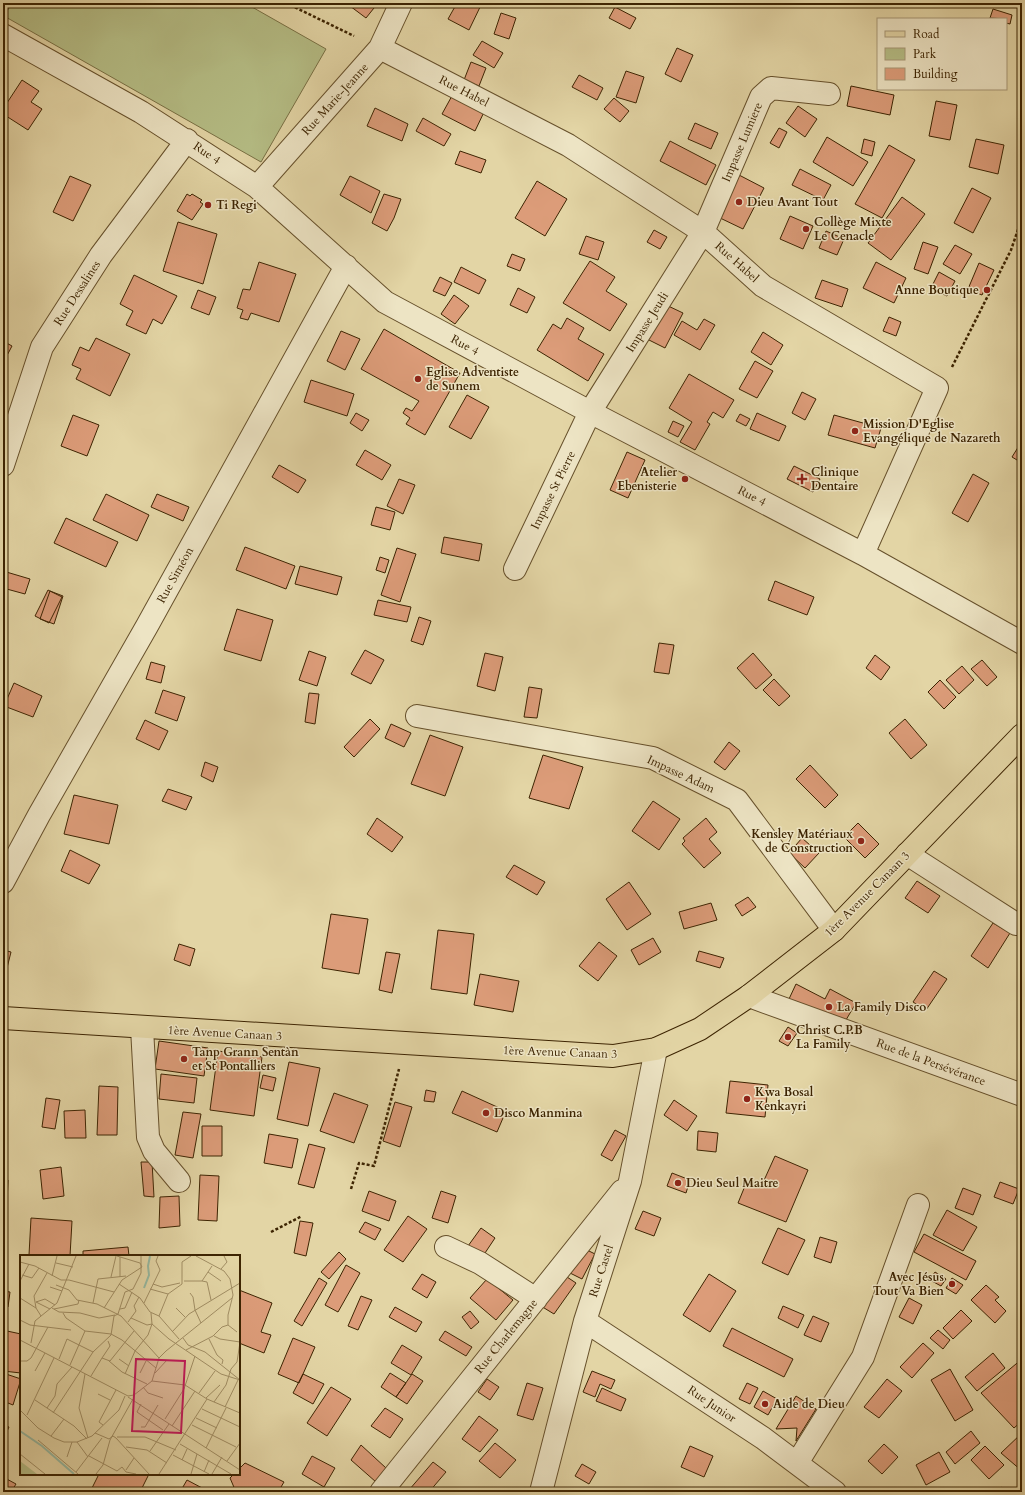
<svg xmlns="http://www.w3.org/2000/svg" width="1025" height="1495" font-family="Cardo,serif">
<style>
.green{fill:#b5bd85;stroke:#797044}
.building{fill:#dc9c79;stroke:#3d2402}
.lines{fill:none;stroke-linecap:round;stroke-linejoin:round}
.minor-casing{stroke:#66502b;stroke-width:24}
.major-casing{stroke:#3d2402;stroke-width:24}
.path{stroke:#3d2402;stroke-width:2.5;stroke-dasharray:3 2;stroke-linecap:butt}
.minor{stroke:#ede4c4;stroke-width:22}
.major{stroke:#e3d5a5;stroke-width:22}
.poi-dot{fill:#8f2418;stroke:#ede4c4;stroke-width:1.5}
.labels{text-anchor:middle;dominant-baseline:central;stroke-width:3;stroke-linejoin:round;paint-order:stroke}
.street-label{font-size:12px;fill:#3d2402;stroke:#ede4c4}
.poi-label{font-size:12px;font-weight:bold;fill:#3d2402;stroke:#ede4c4;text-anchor:start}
.inset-river{fill:none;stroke:#96b9a1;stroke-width:2}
.inset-road{fill:none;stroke:#a18e64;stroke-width:1}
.view{fill:#c2185b;fill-opacity:0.15;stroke:#c2185b;stroke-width:2}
.inset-edge{fill:none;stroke:#3d2402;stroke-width:2}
</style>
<rect width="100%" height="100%" fill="#e3d5a5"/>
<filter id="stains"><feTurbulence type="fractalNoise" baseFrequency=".005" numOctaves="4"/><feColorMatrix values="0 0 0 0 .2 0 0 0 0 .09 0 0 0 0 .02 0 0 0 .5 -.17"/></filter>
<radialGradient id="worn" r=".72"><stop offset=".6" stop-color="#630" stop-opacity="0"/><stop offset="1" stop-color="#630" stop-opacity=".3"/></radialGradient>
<!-- green -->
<path class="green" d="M12,3H245L326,49L261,162L4,16Z"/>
<!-- building -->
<path class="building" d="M346,3H378L366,18Z
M457,3H482L469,30L448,19Z
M615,7L636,18L630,29L609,18Z
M993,9L1012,15L1010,24L1006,23V19L990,18Z
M501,13L516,18L509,39L494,34Z
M482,41L503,53L494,68L473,55Z
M677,48L693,55L681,82L665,74Z
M471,62L486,68L479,86L464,80Z
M626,71L644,77L636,103L616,97Z
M579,75L603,88L597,100L572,87Z
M22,80L39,91L31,102L42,109L28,130L3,114V109Z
M851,86L894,95L890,115L847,106Z
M453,94L485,110L475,131L442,114Z
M614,98L629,111L620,122L604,109Z
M936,101L957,105L950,140L929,136Z
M798,106L817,119L805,137L786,123Z
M375,108L408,124L402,141L367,126Z
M423,118L451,134L444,146L416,131Z
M695,123L718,133L711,149L688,139Z
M779,128L787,132L779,148L770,143Z
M827,137L868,162L853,186L813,162Z
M864,139L875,142L872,156L861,153Z
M976,139L1004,145L998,174L969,167Z
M670,141L716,165L706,185L660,161Z
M889,145L915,160L882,218L855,204Z
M460,151L486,160L481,173L455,164Z
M800,169L831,185L823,200L792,185Z
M739,175L764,188L743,229L718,217Z
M70,176L91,185L73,221L53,212Z
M350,176L380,191L371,213L340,195Z
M537,181L567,199L545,236L515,218Z
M972,188L991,198L973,233L954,223Z
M187,194L190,196L192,194L202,200L200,202L203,204L192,220L177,211Z
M384,194L401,199L394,218L387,231L372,223Z
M902,197L925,214L891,260L868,243Z
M790,216L813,226L803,249L780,239Z
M178,222L217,234L203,284L163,271Z
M654,230L667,237L660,249L647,242Z
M826,231L844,239L837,255L819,248Z
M586,236L604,242L598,260L579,254Z
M923,242L938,247L928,274L914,269Z
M955,245L972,254L960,274L943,264Z
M512,254L525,259L520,271L507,266Z
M590,261L615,277L606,291L627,304L610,331L563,303Z
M259,262L296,274L279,322L251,313L248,320L240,318L243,310L237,308L243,289L250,290Z
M876,262L906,278L894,303L863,288Z
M979,263L994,270L982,295L968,289Z
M461,267L486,280L479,294L454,282Z
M939,272L955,281L947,296L931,288Z
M134,275L177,296L162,324L153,319L146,334L126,325L133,311L120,304Z
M440,277L452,283L445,296L433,291Z
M822,280L848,289L842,307L815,298Z
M518,288L535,297L527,313L510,305Z
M198,290L216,297L209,315L191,308Z
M454,295L469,306L455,324L441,314Z
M664,304L683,313L665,348L647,339Z
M889,317L901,322L896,336L883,331Z
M567,318L584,328L578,339L604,354L588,381L537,350L553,324L561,329Z
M704,319L715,325L700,350L674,335L682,321L697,330Z
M384,329L460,373L425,435L406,424L410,418L403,413L406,408L412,411L419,401L361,369Z
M341,331L360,339L345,370L327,361Z
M763,332L783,345L771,365L751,352Z
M96,338L130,354L110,396L76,379L81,369L72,365L80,347L89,351Z
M3,341L12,346L3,363Z
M755,361L773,371L757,398L739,389Z
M689,374L734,400L723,418L713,412L707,422L710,424L695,450L680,442L692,422L669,408Z
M311,380L354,394L347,416L304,402Z
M802,392L816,399L805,420L792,413Z
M467,395L489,407L471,439L449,427Z
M356,413L369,420L362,431L350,423Z
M757,413L786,426L779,441L750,429Z
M740,414L750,419L746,426L736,421Z
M73,415L99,425L87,456L61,446Z
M834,415L881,428L875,448L828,435Z
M673,421L684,426L678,437L668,432Z
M1022,441V463L1012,457Z
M365,450L391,465L382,480L356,465Z
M627,452L645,460L628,498L610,490Z
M279,465L306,480L298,493L272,477Z
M794,466L820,479L813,492L787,479Z
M973,474L989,483L968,522L952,513Z
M399,479L415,485L403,514L387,506Z
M106,494L149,515L137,541L93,520Z
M157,494L189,507L183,521L151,507Z
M376,507L395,512L390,530L371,525Z
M66,518L118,542L106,567L54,543Z
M444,537L482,544L479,561L441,553Z
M245,547L295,566L286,589L236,570Z
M397,548L416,554L400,602L381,595Z
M380,557L389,560L385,573L376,570Z
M300,566L342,577L337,595L295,584Z
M3,571L30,579L25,594L3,588Z
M775,581L814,597L807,615L768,600Z
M48,590L62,597L49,623L35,616Z
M50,591L63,596L54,624L40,619Z
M378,600L411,607L407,622L374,615Z
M237,609L273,620L261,661L224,650Z
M419,617L431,621L423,645L411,641Z
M659,643L674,645L669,674L654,672Z
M365,650L384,660L371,684L351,674Z
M309,651L326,657L317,686L299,680Z
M485,653L503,657L495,691L477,686Z
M753,653L772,675L756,689L737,668Z
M875,655L890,667L881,680L866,668Z
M982,660L997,677L987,686L971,669Z
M151,662L165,666L161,683L146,679Z
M962,666L974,680L959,694L946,680Z
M774,679L790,696L779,706L763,690Z
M940,680L956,697L944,709L928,692Z
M14,683L42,696L33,717L4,706Z
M529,687L542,689L537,718L524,717Z
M163,690L185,697L177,721L155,713Z
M309,693L319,694L315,724L305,722Z
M370,719L380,729L354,757L344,747Z
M905,719L927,745L911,759L889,733Z
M145,720L168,731L159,750L136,739Z
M391,724L411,733L404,747L385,738Z
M430,735L463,747L445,796L411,784Z
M729,742L740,751L725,770L714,762Z
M543,755L583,767L569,809L529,798Z
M205,762L218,767L213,782L201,776Z
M810,765L838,795L825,808L796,779Z
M168,789L192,797L186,810L162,801Z
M74,795L118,805L109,844L64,834Z
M653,801L680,819L659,850L632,831Z
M377,818L403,837L392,852L367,834Z
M706,818L717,832L709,839L721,853L704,868L682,844L685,841L683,838Z
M858,823L879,844L865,858L844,837Z
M802,838L819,853L805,868L789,853Z
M70,850L100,865L89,884L61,871Z
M514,865L545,882L537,895L506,877Z
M917,881L940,896L928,913L905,898Z
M629,882L651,914L627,930L606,899Z
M748,897L756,907L742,916L735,905Z
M711,903L717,920L684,929L679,912Z
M331,914L368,919L359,974L322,968Z
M993,923L1010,933L988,968L971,956Z
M438,930L474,934L467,994L431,989Z
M653,938L661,952L639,965L631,950Z
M599,942L617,956L598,981L579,966Z
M179,944L195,949L190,966L174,960Z
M3,950L11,952L3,984Z
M699,951L724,958L720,968L696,961Z
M386,952L400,954L392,993L379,990Z
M934,971L947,979L926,1010L913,1002Z
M480,974L519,981L513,1012L474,1005Z
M796,984L825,999L830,989L856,1003L843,1025L789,999Z
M788,1027L797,1033L788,1046L779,1041Z
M159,1041L208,1048L204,1076L155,1069Z
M218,1051L262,1057L254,1116L210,1110Z
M289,1062L320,1068L308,1126L277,1119Z
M161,1074L197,1078L194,1103L159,1099Z
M263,1075L276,1078L273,1091L260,1088Z
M730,1081L768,1085L765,1117L726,1113Z
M99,1086L118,1087L117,1135H97Z
M426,1090L436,1092L434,1102L424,1101Z
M462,1091L506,1111L497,1132L452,1113Z
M334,1093L368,1105L354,1143L320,1131Z
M46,1098L60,1100L55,1129L42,1127Z
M674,1100L697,1116L687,1131L664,1115Z
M395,1102L412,1107L400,1147L383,1141Z
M85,1110L86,1138H65L64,1111Z
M183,1112L201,1114L193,1158L175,1155Z
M202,1126H222V1156H202Z
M615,1130L626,1136L612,1161L601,1155Z
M698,1131L718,1133L716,1152L697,1150Z
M269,1134L298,1139L292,1168L264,1163Z
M309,1144L325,1148L314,1188L298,1184Z
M775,1156L808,1170L786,1222L738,1203L747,1181L761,1187Z
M141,1162H152L154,1197L144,1196Z
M61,1167L64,1196L43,1199L40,1170Z
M672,1173L690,1180L686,1193L667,1186Z
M200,1175L219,1176L217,1221L198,1220Z
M3,1180H8L7,1203H3Z
M1000,1182L1019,1189L1013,1204L994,1197Z
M963,1188L981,1195L973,1215L955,1208Z
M369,1191L396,1201L389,1221L362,1211Z
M441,1191L456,1196L448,1223L432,1218Z
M179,1196L180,1226L159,1228L160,1197Z
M947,1210L977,1227L963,1251L933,1235Z
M643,1211L661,1218L654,1236L635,1229Z
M408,1216L427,1229L403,1262L384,1250Z
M31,1218L72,1221L70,1256L29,1255Z
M300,1221L313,1223L306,1256L294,1253Z
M365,1222L381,1229L375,1240L359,1232Z
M481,1228L495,1238L483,1256L468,1246Z
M778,1228L805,1240L788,1275L762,1263Z
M924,1234L976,1261L966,1280L914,1252Z
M820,1237L837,1242L831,1263L814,1257Z
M577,1245L595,1254L582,1279L564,1270Z
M128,1247L129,1256H83V1251Z
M339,1252L346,1259L329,1279L321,1272Z
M346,1265L360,1273L338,1312L325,1305Z
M558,1271L576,1283L554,1314L536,1303Z
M935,1272L946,1279L941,1286L930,1280Z
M422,1274L436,1282L427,1298L412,1289Z
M709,1274L736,1291L710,1332L683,1315Z
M319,1278L327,1283L302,1326L294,1321Z
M952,1278L963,1285L956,1294L946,1288Z
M487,1279L513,1300L496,1320L470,1298Z
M986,1285L999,1297L995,1300L1006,1311L995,1323L971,1300Z
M239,1290L272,1303L261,1332L271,1335L264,1353L239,1343Z
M3,1291L10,1292L8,1307H3Z
M361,1296L372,1300L358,1330L348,1326Z
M909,1298L922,1305L913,1324L899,1317Z
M783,1306L804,1315L798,1328L778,1318Z
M395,1307L422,1322L416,1332L389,1317Z
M961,1310L972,1321L953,1339L943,1328Z
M470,1311L479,1322L471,1329L462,1317Z
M813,1316L829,1323L821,1342L804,1335Z
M732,1328L793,1359L784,1377L723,1346Z
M938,1330L950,1340L943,1349L930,1338Z
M7,1331L21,1334V1373L3,1371V1348Z
M445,1331L472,1347L466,1356L439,1340Z
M293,1338L315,1347L299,1383L278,1374Z
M923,1343L934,1353L912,1378L900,1367Z
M402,1345L422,1357L411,1375L391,1363Z
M993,1353L1005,1368L977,1391L965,1377Z
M1022,1359V1421L1014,1428L981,1393Z
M950,1369L973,1410L955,1421L931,1380Z
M592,1371L615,1380L611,1389L600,1384L595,1397L583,1392Z
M3,1373L21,1379L13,1405L3,1401Z
M390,1373L406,1383L396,1397L381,1387Z
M303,1374L324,1384L313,1404L293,1393Z
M412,1374L423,1381L407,1404L396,1397Z
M487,1379L499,1387L490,1400L478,1392Z
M887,1379L902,1391L879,1418L864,1407Z
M527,1383L543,1388L533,1420L517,1415Z
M747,1383L758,1388L750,1404L739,1399Z
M331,1387L351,1399L327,1436L307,1423Z
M602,1388L626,1399L621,1411L596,1401Z
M763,1391L777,1399L768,1415L754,1407Z
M796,1396L816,1409L796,1441L797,1428L776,1429Z
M385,1408L403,1419L390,1438L371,1426Z
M479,1416L498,1430L480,1452L462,1439Z
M3,1425L9,1427L3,1440Z
M971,1431L980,1443L955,1464L946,1452Z
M1022,1433V1471L1001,1453Z
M495,1443L516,1460L500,1478L479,1461Z
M884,1444L898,1457L882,1474L868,1461Z
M361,1445L386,1468L376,1482L351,1460Z
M690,1446L713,1456L704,1477L681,1467Z
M985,1446L1004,1465L989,1479L971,1460Z
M939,1452L950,1472L926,1485L916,1465Z
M312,1456L335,1468L324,1487L302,1474Z
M433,1462L446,1472L429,1492H412L409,1490Z
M245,1463L284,1482L278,1492H236L230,1478L234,1474H239V1469Z
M582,1464L596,1472L589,1484L575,1476Z
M99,1474H149L140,1492H90Z
M3,1477L16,1484L11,1492H3Z
M187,1480L204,1489L202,1492H180Z
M1001,1487L1007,1492H996Z"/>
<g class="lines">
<defs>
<path id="minor" d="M3,35L141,112L257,187L385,302L590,412L863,554L1022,643
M380,48L568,145L703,232L763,286L937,388L863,554
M257,187L380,48L401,3
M3,465L42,347L101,255L187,140
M515,569L590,412L703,232L761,97L771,88L829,94
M417,716L653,758L737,800L834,930
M907,854L1016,924
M3,882L39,815L147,626L346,266
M749,996L1022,1095
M142,1028L148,1137L154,1151L179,1181
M446,1247L480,1263L536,1299
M585,1321L763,1438L835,1492
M797,1463L863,1357L918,1205
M381,1492L622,1191
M541,1492L585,1321L630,1181L656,1049"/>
<path id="major" d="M3,1018L613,1056L656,1049L700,1029L749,996L834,930L1022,735"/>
</defs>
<!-- minor casing -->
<use href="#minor" class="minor-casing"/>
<!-- major casing -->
<use href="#major" class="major-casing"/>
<!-- path -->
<path class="path" d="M286,3L354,36
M952,367L1011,250L1022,218
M351,1189L359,1163L374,1166L399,1069
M271,1232L302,1216"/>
<!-- minor -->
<use href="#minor" class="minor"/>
<!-- major -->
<use href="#major" class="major"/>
</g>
<!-- markers -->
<g class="poi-dot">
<circle cx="739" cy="202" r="4"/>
<circle cx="208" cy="205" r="4"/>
<circle cx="806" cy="229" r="4"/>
<circle cx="987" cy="290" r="4"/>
<circle cx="418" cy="379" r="4"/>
<circle cx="855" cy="431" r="4"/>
<circle cx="685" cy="479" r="4"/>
<path d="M800 473h4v4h4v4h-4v4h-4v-4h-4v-4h4z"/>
<circle cx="861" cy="841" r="4"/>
<circle cx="829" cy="1007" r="4"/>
<circle cx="788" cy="1037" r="4"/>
<circle cx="184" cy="1059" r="4"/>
<circle cx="747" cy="1099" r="4"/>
<circle cx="486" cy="1113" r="4"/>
<circle cx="678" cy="1183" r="4"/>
<circle cx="952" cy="1284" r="4"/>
<circle cx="765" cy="1404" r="4"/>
</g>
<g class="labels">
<!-- street labels -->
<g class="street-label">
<text transform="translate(464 91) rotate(27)">Rue Habel</text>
<text transform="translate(335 99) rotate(-48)">Rue Marie-Jeanne</text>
<text transform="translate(742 142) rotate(-67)">Impasse Lumiere</text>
<text transform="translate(207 153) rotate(34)">Rue 4</text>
<text transform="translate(737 262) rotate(42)">Rue Habel</text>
<text transform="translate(77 293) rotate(-57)">Rue Dessalines</text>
<text transform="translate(647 322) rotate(-58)">Impasse Jeudi</text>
<text transform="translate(465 345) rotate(28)">Rue 4</text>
<text transform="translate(553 490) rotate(-64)">Impasse St Pierre</text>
<text transform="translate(752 496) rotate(27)">Rue 4</text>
<text transform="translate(175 575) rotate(-61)">Rue Siméon</text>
<text transform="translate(681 774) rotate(25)">Impasse Adam</text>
<text transform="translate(867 894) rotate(-45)">1ère Avenue Canaan 3</text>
<text transform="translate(225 1033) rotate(3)">1ère Avenue Canaan 3</text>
<text transform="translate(560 1052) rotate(2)">1ère Avenue Canaan 3</text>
<text transform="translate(931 1062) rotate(20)">Rue de la Persévérance</text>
<text transform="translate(601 1271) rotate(-72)">Rue Castel</text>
<text transform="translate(506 1336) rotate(-51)">Rue Charlemagne</text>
<text transform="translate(712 1404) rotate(34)">Rue Junior</text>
</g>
<!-- poi labels -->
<g class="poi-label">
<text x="747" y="202">Dieu Avant Tout</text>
<text x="216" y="205">Ti Regi</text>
<text x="814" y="222">Collège Mixte<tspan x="814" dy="14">Le Cenacle</tspan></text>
<text x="979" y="290" text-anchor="end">Anne Boutique</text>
<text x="426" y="372">Eglise Adventiste<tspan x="426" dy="14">de Sunem</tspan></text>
<text x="863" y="424">Mission D'Eglise<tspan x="863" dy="14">Evangélique de Nazareth</tspan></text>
<text x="677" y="472" text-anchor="end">Atelier<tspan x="677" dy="14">Ebenisterie</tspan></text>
<text x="811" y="472">Clinique<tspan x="811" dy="14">Dentaire</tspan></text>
<text x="853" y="834" text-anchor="end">Kensley Matériaux<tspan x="853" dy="14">de Construction</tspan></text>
<text x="837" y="1007">La Family Disco</text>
<text x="796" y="1030">Christ C.P.B<tspan x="796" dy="14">La Family</tspan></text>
<text x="192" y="1052">Tanp Grann Sentàn<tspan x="192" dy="14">et St Pontalliers</tspan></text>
<text x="755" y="1092">Kwa Bosal<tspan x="755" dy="14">Kenkayri</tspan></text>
<text x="494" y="1113">Disco Manmina</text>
<text x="686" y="1183">Dieu Seul Maitre</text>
<text x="944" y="1277" text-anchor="end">Avec Jésus<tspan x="944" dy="14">Tout Va Bien</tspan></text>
<text x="773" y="1404">Aide de Dieu</text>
</g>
</g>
<!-- overview -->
<g transform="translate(20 1255)">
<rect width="220" height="220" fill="#e3d5a5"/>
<path d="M0,206L17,219H0Z" fill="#b5bd85"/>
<path class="inset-river" d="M124,33L129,20L128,11L130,1M0,176L22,191L54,219"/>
<path class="inset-road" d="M176,1L204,16L210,24L213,40L208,60V70L217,77M0,7L15,11L41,25H49L94,37M36,8L53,12M201,14L207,7L204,1M188,17L201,26M2,20L12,23L19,13M32,21L37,1M91,22L96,1M100,22V2M0,26L9,9M164,26H182L192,11M182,26L187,27L191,45M99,29L120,43L130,57L139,61L159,84M133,29L142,32L160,28M36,30L49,35L57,45L77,49L101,61L139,103M30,32L42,36M130,34L148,39M170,38L173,42L175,55M0,43L16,53L21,61M16,47L25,44L35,50M16,47L30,54M73,48L78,24L106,21M124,48L140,15L136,6L138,1M16,53L14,41L27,18M32,53L39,57L60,58L79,63L95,60M84,53L102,25L122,12L120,8L97,1M156,53L165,62M34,54L58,49L59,45M100,54L105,53L112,37M175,55L181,68M43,58L46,63L65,76L91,79L102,85L136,113M139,61L148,39L162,29V7L171,1M111,63L127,70L132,69L149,84L201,119L220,125M0,65L10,70L51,75M108,67L116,56L114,51L119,42M152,77L169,59L220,28M194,81L200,84L220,87M163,83L168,90L185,97L220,125M189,84L197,100L203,105L202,109M0,85L108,141L114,140L132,126L165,130L187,144L220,158M11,88L15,66L37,48L56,1M166,95L193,81L202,72L208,70M82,103L90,91L88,86M39,104L47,84L73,97M99,104L109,111M0,106H7L11,103L28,72M89,106L102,117L127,129M50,110L65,76M15,116L25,98M120,118L126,106M135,118L147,105M65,119L59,153L68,183M105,119L115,96L128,80L132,69L131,58M71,121L82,103L90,106L114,76M132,126L139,103L146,96L212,43M123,132L128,138L143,143M179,138L195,116M78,139L90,145M108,142L220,215M186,143L200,130M15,145L54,171L67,184M194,147L206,130L211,114L217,107L220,87M121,149L117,157L143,175M205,152L218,125M27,153L35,141L37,129L52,112M182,154L220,172M0,155L18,173L34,183L44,187H57L72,181L99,155L105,141M33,158L73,97L91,80L94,61L98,59L105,37L113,34L121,18V1M7,160L34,103M176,163L197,173M145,164L164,134L175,101M83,170L79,167L96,135M172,170L216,192M152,171L175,136M121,172H125L138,150M75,178L89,184L93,181L96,183L129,219M31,181L44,164M97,182H125L156,195M18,185L58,219M57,187L68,202M160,189L211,219M106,192L127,195L147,208M186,193L206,153M130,196L149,169M0,199L25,219M153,200L189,219M69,201L97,216L102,212L106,217L116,219M47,202L52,187M162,205L167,194M207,206L220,188M106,215L114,203M56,217L82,183M184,217L189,205M76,219L83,210L90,185L113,144M139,219L187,144M171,219L177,199M192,219L202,202"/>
<path class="view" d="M116,104L165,106L161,178L112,176Z"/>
<rect width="220" height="220" class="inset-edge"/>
</g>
<!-- margin -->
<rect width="1025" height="1495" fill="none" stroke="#e3d5a5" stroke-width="16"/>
<rect x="4" y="4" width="1017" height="1487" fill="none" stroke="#3d2402" stroke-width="2"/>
<rect x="8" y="8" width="1009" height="1479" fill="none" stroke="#3d2402"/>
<!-- legend -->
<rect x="877" y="18" width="130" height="72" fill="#ede4c4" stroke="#a79776"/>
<rect x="885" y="31" width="20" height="6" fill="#e3d5a5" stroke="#a79776"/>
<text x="913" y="38" font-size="12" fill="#3d2402">Road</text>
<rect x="885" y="48" width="20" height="12" fill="#b5bd85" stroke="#a79776"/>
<text x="913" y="58" font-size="12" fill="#3d2402">Park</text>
<rect x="885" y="68" width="20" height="12" fill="#dc9c79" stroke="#a79776"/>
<text x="913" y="78" font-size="12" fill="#3d2402">Building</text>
<rect width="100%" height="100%" filter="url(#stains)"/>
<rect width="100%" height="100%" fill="url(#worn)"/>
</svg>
